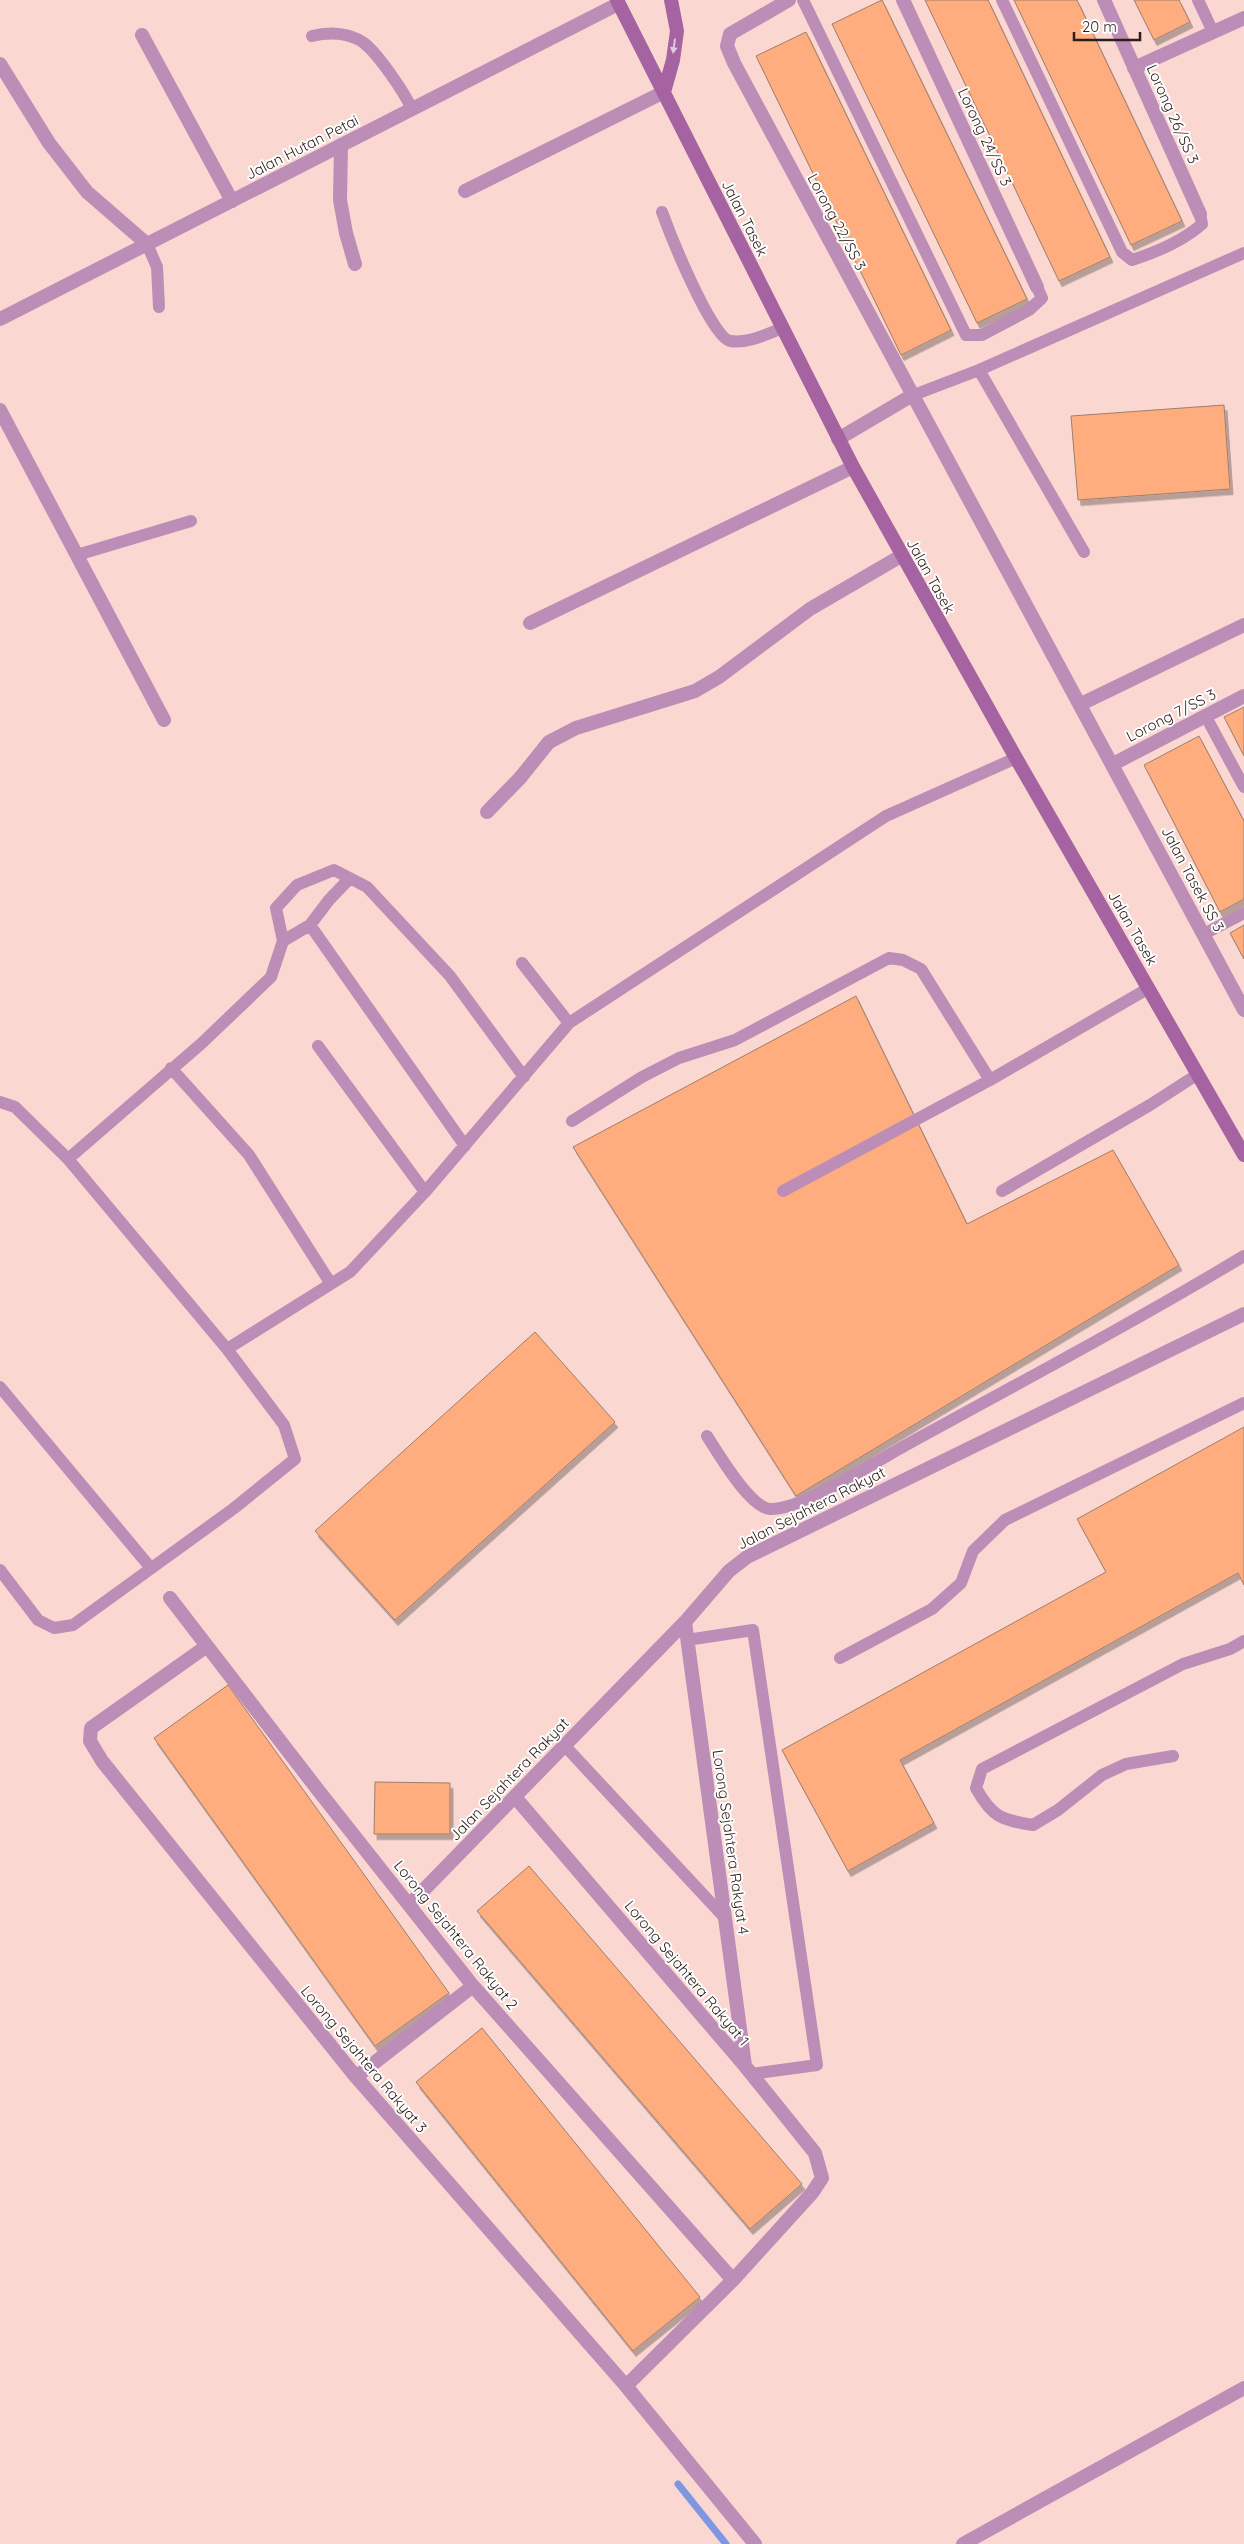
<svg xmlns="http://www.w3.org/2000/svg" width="1244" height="2544" font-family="Quicksand,sans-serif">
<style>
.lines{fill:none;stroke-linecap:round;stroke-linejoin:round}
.stream{stroke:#7f97e2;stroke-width:7}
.building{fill:#ffac7e;stroke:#a07e6b;filter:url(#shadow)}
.service{stroke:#bb8db7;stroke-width:12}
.minor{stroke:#bb8db7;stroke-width:14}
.tertiary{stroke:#bb8db7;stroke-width:14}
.secondary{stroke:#a563a1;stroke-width:14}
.oneway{fill:#e0c8de}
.labels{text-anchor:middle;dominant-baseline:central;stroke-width:4;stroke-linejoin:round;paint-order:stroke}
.street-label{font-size:15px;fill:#2d1e1b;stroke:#fff}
</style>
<defs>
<filter id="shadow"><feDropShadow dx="3" dy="5.5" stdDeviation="0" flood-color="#0004"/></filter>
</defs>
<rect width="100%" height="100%" fill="#fad7d1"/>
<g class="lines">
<!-- stream -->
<path class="stream" d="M678,2484L726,2544"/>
</g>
<!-- building -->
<path class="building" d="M882,0L1027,299L977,323L832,24Z
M925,0H988L1110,257L1059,281Z
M1014,0H1077L1182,221L1131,245Z
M1134,0H1179L1190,22L1154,40Z
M806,32L951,330L901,355L756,56Z
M1224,405L1230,489L1078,500L1071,416Z
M1244,707V756L1224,717Z
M1199,736L1244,821V899L1220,912L1144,765Z
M1244,925V959L1230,933Z
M856,996L967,1224L1113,1150L1179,1265L796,1496L573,1147Z
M535,1332L615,1422L395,1620L315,1531Z
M1244,1427V1585L1238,1573L900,1760L934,1823L848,1871L782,1750L1106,1572L1077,1519Z
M228,1685L449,1993L375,2046L154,1738Z
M375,1782L450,1783V1834H374Z
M529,1866L802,2184L750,2229L477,1911Z
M482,2028L700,2297L633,2351L416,2082Z"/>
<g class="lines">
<!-- service -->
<path class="service" d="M803,0L966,335H982L1029,310L1042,298L1037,287
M1002,0L1122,252L1132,260C1157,252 1183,241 1202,224L1200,214
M1198,0L1213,32
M312,36C328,32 349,32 364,43C379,55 404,92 412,109
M662,212C670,234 711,337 730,341C747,344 767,334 783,328
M147,244L157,267L159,307
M979,370L1084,552
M911,396L979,370L1244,253
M77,555L191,521
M1205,715L1244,787
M310,925L465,1146
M1204,934L1244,913
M283,941L310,925L329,900L350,878
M522,963L569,1023
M318,1046L425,1192
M171,1068L249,1155L331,1284
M0,1102L15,1107L68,1159L227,1349L284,1425L295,1459L233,1509L73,1625L54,1628L38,1620L0,1570
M572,1121L642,1077L679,1058L735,1040L889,958L903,960L921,969L990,1080
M68,1159L202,1043L271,977L283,941L276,908L297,885L334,870L367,887L450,976L524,1077
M783,1191L990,1080L1149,988
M1002,1191L1150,1105L1198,1074
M227,1349L350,1272L425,1192L569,1023L886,816L1016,758
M0,1387L150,1567
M707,1436C718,1453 749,1507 770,1509C803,1510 876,1461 908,1444C1021,1382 1134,1322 1244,1256
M687,1640L753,1630L817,2065L751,2074
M840,1658L932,1609L961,1583L973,1551L1005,1520L1244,1403
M565,1746L725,1918
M1173,1756L1126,1764L1102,1775L1058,1810L1033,1825C1001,1820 992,1817 976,1788L982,1769L1183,1664L1230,1649L1244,1641"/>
<!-- minor -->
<path class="minor" d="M789,0L730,34L727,46L734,63C902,379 1075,693 1244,1010
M903,0L1037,287
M1104,0L1200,214
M142,35L232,201
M0,64L49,143L87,192L147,244
M1134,68L1244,18
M341,145L340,200L346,233L355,264
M465,191L664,92
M0,410L164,720
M838,439L911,396
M530,623L853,467
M1081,704L1244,625
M1113,764L1244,696
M487,812L520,778L549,742L576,728L695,691L719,677L810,609L901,556
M170,1598L318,1790L473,1986L733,2280
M685,1622L745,2066
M207,1646L91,1728L90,1741L102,1761L356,2077L626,2386L755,2544
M515,1797L745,2066L815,2153L822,2178L812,2193L733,2280L626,2386
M410,1904L685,1622L729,1571L747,1557L1244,1314
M356,2077L473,1986
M963,2544L1244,2388"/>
<!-- tertiary -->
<path class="tertiary" d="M0,319L618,4"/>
<!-- secondary -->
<path class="secondary" d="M617,0L853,467L1016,758L1244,1155
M664,92L673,60L677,31L671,0"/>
</g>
<!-- one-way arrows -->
<defs><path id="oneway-solid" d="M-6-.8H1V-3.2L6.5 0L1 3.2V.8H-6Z" transform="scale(1.25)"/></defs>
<use class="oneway" href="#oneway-solid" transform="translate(674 46) rotate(98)"/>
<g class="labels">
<!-- street labels -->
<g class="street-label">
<text transform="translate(1173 114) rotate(66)">Lorong 26/SS 3</text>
<text transform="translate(985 137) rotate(65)">Lorong 24/SS 3</text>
<text transform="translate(302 147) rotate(-27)">Jalan Hutan Petai</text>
<text transform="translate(745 218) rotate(63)">Jalan Tasek</text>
<text transform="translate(837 222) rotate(62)">Lorong 22/SS 3</text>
<text transform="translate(931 576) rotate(61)">Jalan Tasek</text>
<text transform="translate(1171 715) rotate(-27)">Lorong 7/SS 3</text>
<text transform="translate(1193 879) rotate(62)">Jalan Tasek SS 3</text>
<text transform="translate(1133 928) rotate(60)">Jalan Tasek</text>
<text transform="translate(811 1508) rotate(-27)">Jalan Sejahtera Rakyat</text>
<text transform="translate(509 1779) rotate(-46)">Jalan Sejahtera Rakyat</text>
<text transform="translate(731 1842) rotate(82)">Lorong Sejahtera Rakyat 4</text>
<text transform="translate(456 1935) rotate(51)">Lorong Sejahtera Rakyat 2</text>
<text transform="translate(687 1973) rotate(50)">Lorong Sejahtera Rakyat 1</text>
<text transform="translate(364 2059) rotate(50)">Lorong Sejahtera Rakyat 3</text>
</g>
</g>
<!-- scale -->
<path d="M1074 32v8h66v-8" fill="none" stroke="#2d1e1b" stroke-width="2.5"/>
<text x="1082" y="32" font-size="15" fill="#2d1e1b" stroke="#ffffff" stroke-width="4" paint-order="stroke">20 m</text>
</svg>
